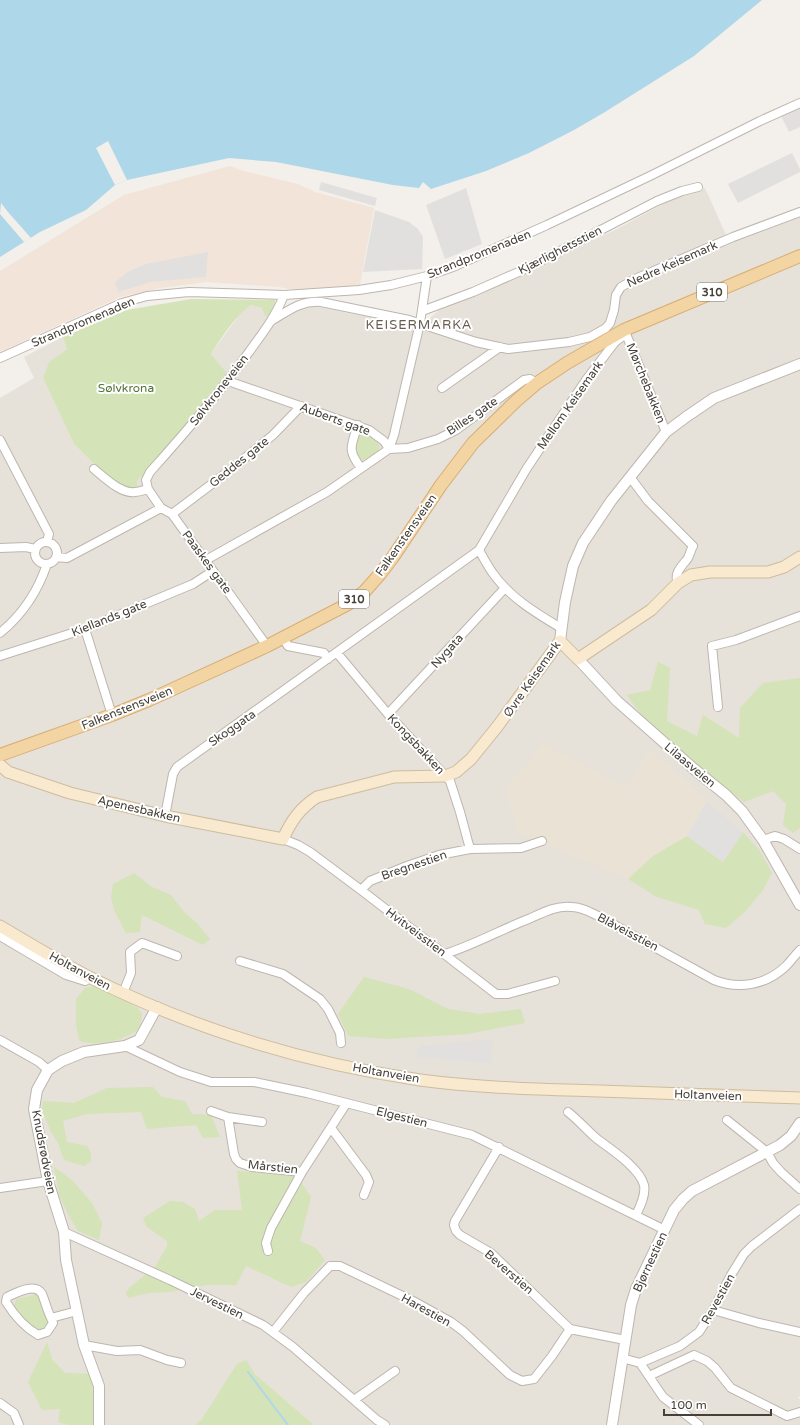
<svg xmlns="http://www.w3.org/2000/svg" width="800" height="1425" font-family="'Varela Round',sans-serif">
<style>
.residential{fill:#e6e1d9}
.commercial{fill:#f2e4d8}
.education{fill:#ebe2d6}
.green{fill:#d4e3b8}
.parking{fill:#e2e0de}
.water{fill:#aed7e9}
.pier{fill:#f3efea}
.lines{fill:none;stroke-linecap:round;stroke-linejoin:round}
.stream{stroke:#aed7e9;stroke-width:2}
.minor-casing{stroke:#beb6ae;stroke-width:10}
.tertiary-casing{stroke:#beb6ae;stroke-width:12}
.secondary-casing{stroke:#cdbc9f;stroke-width:13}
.primary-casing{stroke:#d7ae75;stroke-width:14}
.minor{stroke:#fff;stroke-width:8}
.tertiary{stroke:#fff;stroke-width:10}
.secondary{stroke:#f9eacf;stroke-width:11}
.primary{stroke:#f3d4a3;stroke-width:12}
.labels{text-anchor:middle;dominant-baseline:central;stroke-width:4;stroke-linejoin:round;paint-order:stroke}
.shield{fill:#fff;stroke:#7e7974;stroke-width:1}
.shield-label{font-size:11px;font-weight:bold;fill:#464039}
.street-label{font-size:12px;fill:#464039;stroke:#fff}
.park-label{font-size:12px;fill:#517232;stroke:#fff}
.neighbourhood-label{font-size:13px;letter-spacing:1px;fill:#685c51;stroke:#fff}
</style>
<rect width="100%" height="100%" fill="#f3efea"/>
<!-- residential -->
<path class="residential" d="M705,188L726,235L800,207V1396L798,1398L800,1399V1425H314L255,1374L195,1425H0V398L34,378L24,357L63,337L67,349L49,362L43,378L74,444L97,467L116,481L137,489V481L183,430L227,373L211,354L242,311L251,305L262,308L270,314L275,302L280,312L308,305L383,320L418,330L440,309L477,294L617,229L678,196Z"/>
<!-- commercial -->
<path class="commercial" d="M230,166L243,171L298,184L315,192L374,208L359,290L314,293L279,287L206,282L160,288L120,297L0,352V271L124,195Z"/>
<!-- education -->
<path class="education" d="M543,743L626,788L650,750L743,832L653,856L628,879L519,833L505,790Z"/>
<!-- green -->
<path class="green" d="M191,299L275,300V302L270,315L265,316L262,308L251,305C234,317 222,337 211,354L227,373L183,430L137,481V489H130L116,481L97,467L74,444L43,378L49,362L67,349L63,337L127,310Z
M362,433C367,433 369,435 373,438C388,448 373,458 361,460L354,454C355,446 355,438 362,433Z
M658,662L670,668L667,721L697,736L703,715L739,738L740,708L763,683L800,678V828L793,833L783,825L786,804L773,791L744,802L692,761L645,720L627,695L650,690Z
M743,832L760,851L772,873L763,890L745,912L726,928L705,924L699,910L657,897L628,879L653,856L687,836L723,862Z
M134,873L152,887L171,895L184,912L197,923L210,939L203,945L142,915L140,932L126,933L115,912L111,898L113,884Z
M364,977L409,989L448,1009L480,1014L521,1009L525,1023L467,1034L387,1039L348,1036L338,1014Z
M95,986L137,1007L142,1014L140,1028C123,1041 100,1047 80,1041C74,1027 77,1014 76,999L85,988Z
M153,1087L162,1097L185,1101L192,1114L211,1115L220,1137L203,1138L196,1125L147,1129L141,1112L87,1114L63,1121L67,1142L87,1146L91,1153V1161L84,1166L64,1160L58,1143L50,1130L42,1110L43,1101L74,1103L107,1088Z
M54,1167L72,1180L92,1203L102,1223L99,1240L78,1231L70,1218L59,1195Z
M237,1171L274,1173L296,1177L303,1185L311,1197L300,1241L316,1248L325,1260L306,1282L291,1287L246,1266L236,1285H207L170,1292L148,1293L128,1298L126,1293L130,1287L155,1267L167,1246V1241L147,1227L143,1218L170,1201L183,1202L195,1209L199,1221L215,1210H242Z
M32,1290L38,1293L49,1320L47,1329L39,1333C33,1329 19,1318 15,1312C13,1307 15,1303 16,1299L34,1295Z
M47,1342L52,1359L65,1373L91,1374L93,1395V1425H68L58,1422L60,1409L42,1410L28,1382Z
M246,1360L255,1374L314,1425H195L202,1419L237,1364Z"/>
<!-- parking -->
<path class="parking" d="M800,107V127L789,132L781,116Z
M792,153L800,169V172L738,203L728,184Z
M321,182L377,198L375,206L319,190Z
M466,188L482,244L445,259L426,205Z
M375,210L409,222L418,229L423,237L422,269L363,272Z
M208,252L206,277L151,282L118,292L115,282L129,271L146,264Z
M707,801L743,832L723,862L687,836Z
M493,1039L491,1063L417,1057L419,1046Z"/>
<!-- water -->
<path class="water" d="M0,0H762L694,56L605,112L574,130L529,153L486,171L431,189L423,182L419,188L393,185L276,162L229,158L127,180L115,185L86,210L40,232L0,257Z"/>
<!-- pier -->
<path class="pier" d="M108,141L127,180L115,185L96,148Z
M1,203L8,212L31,238L24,242L0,214Z"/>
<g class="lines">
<!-- stream -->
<path class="stream" d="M248,1372L288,1425"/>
<defs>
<path id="minor" d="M422,311L473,292L523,270L657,201L682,191L698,187
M271,321C288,311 301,300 321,302L409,320L476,342L508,349L569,342L590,337L606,328L610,323L614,310L616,295L621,287L635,279L733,237L800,212
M626,334L666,432
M0,358L122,303L147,296L189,292L284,295L359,290L391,285L427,276L453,267L547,225L652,175L760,121L800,103
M228,381L369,430L384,441L389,449
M442,388L500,347
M358,425C351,446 347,450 361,468
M0,440L49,534L47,542
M389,449L394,435L420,323L427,276
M94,469C105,478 121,494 135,492C140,492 144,490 148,489
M630,477L648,501L693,546C691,549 690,554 688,558C683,565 673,573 678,583
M172,514L229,471L273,435L301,406
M35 553a11 11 0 1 1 22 0a11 11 0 1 1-22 0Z
M0,548L26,547L35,549
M56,557L67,558L161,508
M206,560L327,492L389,449L408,448L438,439L456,430L524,380L530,379L537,383
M561,628C536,613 509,597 492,572C487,565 483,557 479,550L527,468L586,380L615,342L623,336
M85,629L112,715
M0,633C22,615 38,591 47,564
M283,638L288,646L324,653L328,659
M267,646L172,514L161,508L148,489L146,480L150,472C185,433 219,394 249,352C262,334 276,316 284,295
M337,653L388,714L450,781L460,812L470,849
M0,656L85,629L193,584L213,571
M718,707L712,646L736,640L800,616
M388,714L505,588
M165,816L173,774L177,767L479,550
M283,839L298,845L310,852L361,890L496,994H508L555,981
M763,840L775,836L784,839L800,849
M361,890L370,881L407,866L439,855L470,849L521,848L542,841
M0,936L66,975L85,981L90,978
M445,954C474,945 502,929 531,918C544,912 558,905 572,907C582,907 590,912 598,916L714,980C739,990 766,985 786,966C791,961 795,955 800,950
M240,961L283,974L320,999L328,1009L340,1033L341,1043
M123,993L131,973L130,952L142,943L177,956
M0,1040L39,1062L48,1070
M125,1046L180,1072L211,1082H254L307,1093L472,1135L665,1230
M211,1111L228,1117L262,1122
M568,1112C578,1120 586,1129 596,1138C610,1149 639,1167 644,1185C646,1195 640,1207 636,1215
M228,1117L234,1154L236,1159L240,1163L252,1167L302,1172L346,1104
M727,1120L767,1152L773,1163L781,1172L800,1189
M331,1128L366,1175L369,1182L364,1195
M499,1147L455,1221L454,1225L456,1231L460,1235L491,1253L570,1329L625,1340
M0,1188L48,1181
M64,1232L170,1280L263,1325L293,1347L377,1420L385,1425
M268,1251L266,1243L271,1228L302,1172
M713,1310L759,1323L800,1332
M51,1318L53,1323L47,1332L38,1335C24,1327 14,1315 6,1302L7,1297C16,1293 35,1282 42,1294C45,1301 47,1310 51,1318L77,1311
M273,1332L304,1293L330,1266H340L413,1301L451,1322L463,1331L510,1375L522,1381L534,1379L552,1356L570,1329
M84,1345L117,1351L140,1350L167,1360L181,1363
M622,1358L640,1363L680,1346L699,1332L713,1310L731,1275L744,1254L752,1246L800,1209
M640,1363L663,1397L699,1425
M649,1376L694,1355L707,1361L715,1368L731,1388L787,1416L800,1412
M354,1400L395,1371
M0,1403L14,1413L19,1425"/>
<path id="tertiary" d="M560,641L565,602L573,566L583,543L611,501L666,432L686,417L714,398L800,364
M578,659L617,701L694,769L726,795L742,811L763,840L800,905
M99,1425V1386L84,1345L66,1260L64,1232L48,1181L34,1109L37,1090L48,1070L62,1061L84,1052L125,1046L139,1040L157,1007
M612,1425L631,1305L636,1289L674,1210L683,1199L692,1191L780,1145L791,1136L800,1123"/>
<path id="secondary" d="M0,765L8,772L70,793L124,806L165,816L283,839C291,821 300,808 317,797L394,777L445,776L456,772L471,759L497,727L560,641L578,659L651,610L678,583L691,575L710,572H768L784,567L800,557
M0,926C30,944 60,962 91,978C194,1029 306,1063 420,1080C480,1088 540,1089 600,1091C666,1093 733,1096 800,1098"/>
<path id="primary" d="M0,755L112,715L149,700L267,646L348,604L365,591L380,574L393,557L441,485L473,443L516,401L537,383L567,363L624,330L800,256"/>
</defs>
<!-- minor casing -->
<use href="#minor" class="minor-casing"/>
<!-- tertiary casing -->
<use href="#tertiary" class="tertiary-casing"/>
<!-- secondary casing -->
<use href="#secondary" class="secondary-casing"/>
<!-- primary casing -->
<use href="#primary" class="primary-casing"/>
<!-- minor -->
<use href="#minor" class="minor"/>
<!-- tertiary -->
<use href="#tertiary" class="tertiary"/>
<!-- secondary -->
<use href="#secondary" class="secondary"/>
<!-- primary -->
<use href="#primary" class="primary"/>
</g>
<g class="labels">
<!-- shield labels -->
<g class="shield">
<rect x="697" y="283" width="30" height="18" rx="3"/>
<rect x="339" y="590" width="30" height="18" rx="3"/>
</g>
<g class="shield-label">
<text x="712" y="292">310</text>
<text x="354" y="599">310</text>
</g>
<!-- street labels -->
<g class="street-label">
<text transform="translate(560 250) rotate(-27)">Kjærlighetsstien</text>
<text transform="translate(479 254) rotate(-22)">Strandpromenaden</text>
<text transform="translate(672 264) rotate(-24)">Nedre Keisemark</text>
<text transform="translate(83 322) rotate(-23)">Strandpromenaden</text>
<text transform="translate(646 383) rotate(68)">Mørchebakken</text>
<text transform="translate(219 390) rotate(-52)">Sølvkroneveien</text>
<text transform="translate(570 405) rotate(-55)">Mellom Keisemark</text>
<text transform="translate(472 416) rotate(-34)">Billes gate</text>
<text transform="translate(335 419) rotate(20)">Auberts gate</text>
<text transform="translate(239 462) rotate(-39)">Geddes gate</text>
<text transform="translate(406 535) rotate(-55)">Falkenstensveien</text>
<text transform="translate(207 562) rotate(54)">Paaskes gate</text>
<text transform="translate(109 618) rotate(-22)">Kiellands gate</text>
<text transform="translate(447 651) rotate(-48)">Nygata</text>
<text transform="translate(532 679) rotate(-55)">Øvre Keisemark</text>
<text transform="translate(127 708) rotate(-22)">Falkenstensveien</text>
<text transform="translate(232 728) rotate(-35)">Skoggata</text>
<text transform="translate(416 744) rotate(47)">Kongsbakken</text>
<text transform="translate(690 765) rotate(40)">Lilaasveien</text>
<text transform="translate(139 809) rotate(13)">Apenesbakken</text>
<text transform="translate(414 865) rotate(-19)">Bregnestien</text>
<text transform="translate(416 932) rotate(37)">Hvitveisstien</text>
<text transform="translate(628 932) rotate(28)">Blåveisstien</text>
<text transform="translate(80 971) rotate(28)">Holtanveien</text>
<text transform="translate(386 1073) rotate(10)">Holtanveien</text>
<text transform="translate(708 1095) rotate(2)">Holtanveien</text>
<text transform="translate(402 1117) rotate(14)">Elgestien</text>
<text transform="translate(44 1152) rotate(79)">Knudsrødveien</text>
<text transform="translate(273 1167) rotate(6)">Mårstien</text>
<text transform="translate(650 1262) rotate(-65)">Bjørnestien</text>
<text transform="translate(509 1272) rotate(41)">Beverstien</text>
<text transform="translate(718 1299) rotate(-61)">Revestien</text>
<text transform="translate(217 1303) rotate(26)">Jervestien</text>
<text transform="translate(426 1310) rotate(29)">Harestien</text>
</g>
<!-- park labels -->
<g class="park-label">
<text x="126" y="388">Sølvkrona</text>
</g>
<!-- neighbourhood labels -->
<g class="neighbourhood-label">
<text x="419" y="325">KEISERMARKA</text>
</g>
</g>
<!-- scale -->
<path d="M664 1409v6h107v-6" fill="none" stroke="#464039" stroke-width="2"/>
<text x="670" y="1409" font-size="12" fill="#464039" stroke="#ffffff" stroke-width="3" paint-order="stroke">100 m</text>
</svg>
